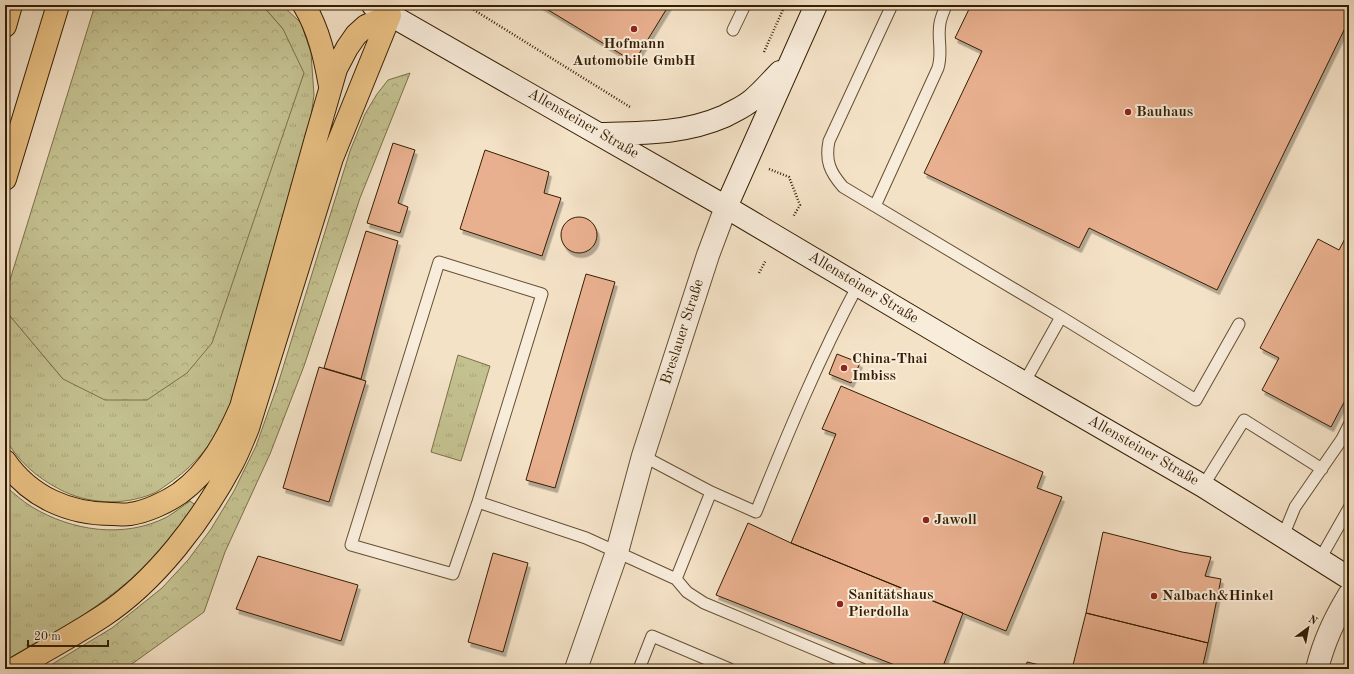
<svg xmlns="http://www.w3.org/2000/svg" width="1354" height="674" font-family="'Old Standard TT',serif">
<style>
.grass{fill:url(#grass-tufts);stroke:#7c7048}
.forest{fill:url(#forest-crowns);stroke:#7c7048}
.building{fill:#e9b08f;stroke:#351e00;filter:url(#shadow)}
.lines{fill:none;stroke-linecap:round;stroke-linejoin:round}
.lane-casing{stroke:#654f32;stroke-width:13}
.street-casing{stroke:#654f32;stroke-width:24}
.secondary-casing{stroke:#351e00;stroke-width:24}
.highway-casing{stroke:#351e00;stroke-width:24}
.path{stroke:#351e00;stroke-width:2.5;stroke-dasharray:1 2;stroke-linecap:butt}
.lane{stroke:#f8ecdb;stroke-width:11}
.street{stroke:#f8ecdb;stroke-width:22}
.secondary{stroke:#f8ecdb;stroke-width:22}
.highway{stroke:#eac184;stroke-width:22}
.poi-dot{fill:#8f2418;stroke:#f8ecdb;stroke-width:1.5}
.labels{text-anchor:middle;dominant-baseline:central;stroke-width:4;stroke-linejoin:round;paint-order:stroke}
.poi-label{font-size:15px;font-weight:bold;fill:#351e00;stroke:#f8ecdb;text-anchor:start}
.street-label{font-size:15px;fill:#351e00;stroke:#f8ecdb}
</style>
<defs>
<pattern id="grass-tufts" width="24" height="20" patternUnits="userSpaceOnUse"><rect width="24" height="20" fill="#c4c190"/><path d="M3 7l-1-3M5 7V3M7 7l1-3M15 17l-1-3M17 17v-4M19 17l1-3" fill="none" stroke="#a9a57a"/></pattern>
<pattern id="forest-crowns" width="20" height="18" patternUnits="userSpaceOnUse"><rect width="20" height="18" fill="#c4c190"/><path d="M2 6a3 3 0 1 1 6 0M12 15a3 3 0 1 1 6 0" fill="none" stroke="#a9a57a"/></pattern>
<filter id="shadow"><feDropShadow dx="2.5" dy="4.5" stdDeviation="0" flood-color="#0004"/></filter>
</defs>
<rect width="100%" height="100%" fill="#f4e2c7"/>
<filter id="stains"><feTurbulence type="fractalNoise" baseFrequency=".005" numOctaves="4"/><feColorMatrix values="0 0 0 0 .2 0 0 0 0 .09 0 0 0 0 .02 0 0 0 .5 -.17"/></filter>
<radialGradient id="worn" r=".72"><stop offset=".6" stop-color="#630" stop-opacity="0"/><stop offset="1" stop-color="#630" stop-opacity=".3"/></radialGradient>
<!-- grass -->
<path class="grass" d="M262,5H282L301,23L311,53L314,95L310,123L233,399C229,408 226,419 221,427C207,451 188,471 165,486C161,489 157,492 152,494C122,506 87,504 59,489C36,477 18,461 5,438V310L63,379L283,29Z
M458,355L490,366L461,461L431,452Z
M5,486C14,493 22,501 32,507C72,531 124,539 167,517C175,512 183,506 190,501L197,506C186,520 176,536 163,549C118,597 60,630 5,665Z"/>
<!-- forest -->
<path class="forest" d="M95,5H262L283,29L304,73L212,343L187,373L147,400H105L63,379L5,310V296Z
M410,73L360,198L304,366L270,454L225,552L204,612L125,669H44L112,628L162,588L188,560L211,529L234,491L256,446L277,387L350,151L365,114L377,94L388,80Z"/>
<!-- building -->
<path class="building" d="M540,5H669L634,62Z
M971,5H1349V20L1217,290L1089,228L1079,248L924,173L982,51L955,38Z
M393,143L415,150L398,203L408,207L400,233L367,223Z
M485,150L549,172L544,193L561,198L542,256L460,229Z
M561 235a18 18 0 1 1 36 0a18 18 0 1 1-36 0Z
M366,231L398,241L361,379L324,368Z
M1349,231V393L1331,427L1262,390L1279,358L1260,348L1318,239L1339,250Z
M586,274L615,282L555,488L526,480Z
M837,354L860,363L851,383L829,374Z
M319,367L366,381L329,502L283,488Z
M841,386L1043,472L1037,488L1062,497L1006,631L791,543L836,434L822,429Z
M748,523L791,543L963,613L942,669H905L716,595Z
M1103,532L1182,552L1211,557L1205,576L1221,579L1208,643L1086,613Z
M493,553L528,563L503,652L468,642Z
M258,556L358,585L341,641L236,609Z
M1086,613L1208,643L1202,669H1072Z
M1027,662L1057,669H1026Z"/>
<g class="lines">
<defs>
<path id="lane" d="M892,5L829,141C825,161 830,172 843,187L1061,317L1196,400L1239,324
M733,30L745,5
M875,206L938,68C943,51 937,39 940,23C941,17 944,11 946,5
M1024,383L1061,317
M643,456L711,492L756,512C787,435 819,358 858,285
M1203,486L1244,420L1322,469
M478,502L542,294L439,262L351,545L453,574L478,502L586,538L676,579L711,492
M1283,536L1295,507L1342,439L1349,425
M1320,559L1349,508
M676,579L687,592L704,603L862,669
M639,669L652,636L730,669"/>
<path id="street" d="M576,669L617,552L643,456L708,255L726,207
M1317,669C1324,641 1334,620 1349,595"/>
<path id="secondary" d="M373,5L726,207L969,351L1203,486L1349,578
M599,134C643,133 684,134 725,116C734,111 744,107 752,100C762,92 771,81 780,72
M726,207L816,5"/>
<path id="highway" d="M304,5C319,30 325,58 330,86
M5,26L11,5
M5,179L58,5
M5,461C30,497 69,514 112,514C118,514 124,515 130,514C146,512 167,502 180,493C210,471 227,439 241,407L315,142L336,69L347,48L356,35L366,26L390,15
M14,669C44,651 74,635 103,616C156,581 202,520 232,464C238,453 243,440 248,428L332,158L390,15"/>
</defs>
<!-- lane casing -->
<use href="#lane" class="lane-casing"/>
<!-- street casing -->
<use href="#street" class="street-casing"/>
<!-- secondary casing -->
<use href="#secondary" class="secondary-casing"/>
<!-- highway casing -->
<use href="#highway" class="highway-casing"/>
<!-- path -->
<path class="path" d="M466,5L630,107
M764,52L785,5
M769,169L789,177L800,205L793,217
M759,273L766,260"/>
<!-- lane -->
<use href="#lane" class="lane"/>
<!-- street -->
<use href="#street" class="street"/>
<!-- secondary -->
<use href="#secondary" class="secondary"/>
<!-- highway -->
<use href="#highway" class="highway"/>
</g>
<!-- markers -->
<g class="poi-dot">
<circle cx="634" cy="29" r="4"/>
<circle cx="1128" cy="112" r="4"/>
<circle cx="844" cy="368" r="4"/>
<circle cx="926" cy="520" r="4"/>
<circle cx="1154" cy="596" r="4"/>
<circle cx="840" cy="604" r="4"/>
</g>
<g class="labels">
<!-- poi labels -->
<g class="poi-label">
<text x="634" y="44" text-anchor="middle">Hofmann<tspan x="634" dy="17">Automobile GmbH</tspan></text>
<text x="1136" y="112">Bauhaus</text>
<text x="852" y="359">China-Thai<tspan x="852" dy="17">Imbiss</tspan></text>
<text x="934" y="520">Jawoll</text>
<text x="848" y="595">Sanitätshaus<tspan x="848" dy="17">Pierdolla</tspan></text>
<text x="1162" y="596">Nalbach&amp;Hinkel</text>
</g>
<!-- street labels -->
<g class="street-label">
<text transform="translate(583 124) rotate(30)">Allensteiner Straße</text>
<text transform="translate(863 288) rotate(31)">Allensteiner Straße</text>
<text transform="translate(683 332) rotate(-72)">Breslauer Straße</text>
<text transform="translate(1143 451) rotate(30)">Allensteiner Straße</text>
</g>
</g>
<!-- margin -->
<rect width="1354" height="674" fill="none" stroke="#f4e2c7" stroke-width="20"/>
<rect x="6" y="6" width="1342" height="662" fill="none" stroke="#351e00" stroke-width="2"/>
<rect x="10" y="10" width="1334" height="654" fill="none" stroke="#351e00"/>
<!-- north arrow -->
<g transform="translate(1308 628) rotate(32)" stroke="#f8ecdb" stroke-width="3" paint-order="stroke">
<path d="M0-3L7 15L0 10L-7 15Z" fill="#351e00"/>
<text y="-6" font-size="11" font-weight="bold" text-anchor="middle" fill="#351e00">N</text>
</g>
<!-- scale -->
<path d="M28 640v6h80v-6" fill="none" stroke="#351e00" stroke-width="2"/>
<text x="34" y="640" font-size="12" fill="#351e00" stroke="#f8ecdb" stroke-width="3" paint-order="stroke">20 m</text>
<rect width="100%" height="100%" filter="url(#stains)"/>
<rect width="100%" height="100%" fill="url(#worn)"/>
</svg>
